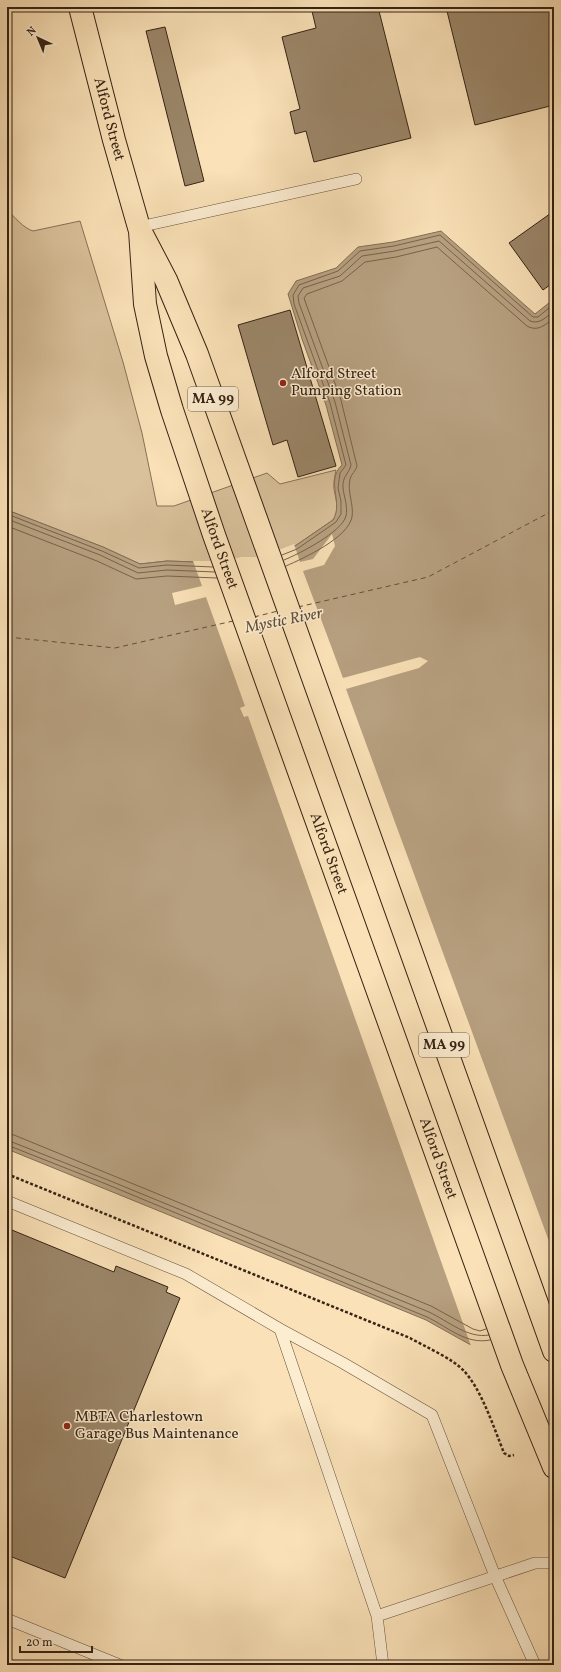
<svg xmlns="http://www.w3.org/2000/svg" width="561" height="1672" font-family="Vollkorn,serif">
<style>
.green{fill:#d9c19b;stroke:#877258}
.water{fill:#b7a080;stroke:#836e55}
.pier{fill:#fae1b7}
.lines{fill:none;stroke-linecap:round;stroke-linejoin:round}
.shore{stroke:#76624a;stroke-width:1}
.ferry{stroke:#624f3a;stroke-width:1;stroke-dasharray:5 4;stroke-linecap:butt}
.building{fill:#9b8669;stroke:#352314}
.service-casing{stroke:#66523d;stroke-width:12}
.primary-casing{stroke:#352314;stroke-width:24}
.path{stroke:#352314;stroke-width:2.5;stroke-dasharray:3 2;stroke-linecap:butt}
.service{stroke:#fcecd0;stroke-width:11}
.primary{stroke:#fae1b7;stroke-width:22}
.poi-dot{fill:#8f2418;stroke:#fcecd0;stroke-width:1.5}
.labels{text-anchor:middle;dominant-baseline:central;stroke-width:3;stroke-linejoin:round;paint-order:stroke}
.shield{fill:#fcecd0;stroke:#715f4c;stroke-width:1}
.shield-label{font-size:14px;font-weight:bold;fill:#352314}
.street-label{font-size:15px;fill:#352314;stroke:#fcecd0}
.poi-label{font-size:15px;fill:#352314;stroke:#fcecd0;text-anchor:start}
.water-label{font-size:16px;font-style:italic;fill:#624f3a;stroke:#fcecd0}
</style>
<rect width="100%" height="100%" fill="#fae1b7"/>
<filter id="stains"><feTurbulence type="fractalNoise" baseFrequency=".005" numOctaves="4"/><feColorMatrix values="0 0 0 0 .2 0 0 0 0 .09 0 0 0 0 .02 0 0 0 .5 -.17"/></filter>
<radialGradient id="worn" r=".72"><stop offset=".6" stop-color="#630" stop-opacity="0"/><stop offset="1" stop-color="#630" stop-opacity=".3"/></radialGradient>
<!-- green -->
<path class="green" d="M7,210C15,217 23,228 33,231L80,221L123,362L142,433L157,506H174L267,473L280,484L336,470C335,476 333,483 334,489C336,501 340,510 333,520L295,546L270,556L227,563L167,561L140,564L103,547L7,510Z"/>
<!-- water -->
<path class="water" d="M441,231L535,314L554,299V1331L480,1346L469,1344L426,1320L353,1290L7,1149V510L103,547L140,564L167,561L227,563L261,559L295,546L333,520C344,502 325,481 342,465L326,405L302,339L288,294L296,281L336,268L358,247L393,242Z"/>
<!-- pier -->
<path class="pier" d="M332,534L335,546L324,565L303,571L343,678L420,657L428,661L419,668L346,689L554,1255V1333L481,1348L471,1346L248,716L244,717L240,708L245,706L206,597L175,605L172,593L202,586L193,561H226L241,557H260L294,544L300,562L313,559Z"/>
<g class="lines">
<!-- shore -->
<path class="shore" d="M7,514L102,551L139,568L167,565L213,567
M7,519L100,555L138,573L167,570L215,572
M7,526L97,561L136,579L167,576L217,578
M282,555L297,549L336,522L341,514V501L338,488L340,473L346,465L330,403L294,304L293,295L299,285L338,271L360,251L394,246L440,235L533,317H538L554,304
M284,560C299,554 342,532 346,516C348,506 344,497 343,488C342,476 349,474 351,465L335,402L299,303L298,296L303,288L340,276L362,256L395,251L439,241L530,321C540,325 547,316 554,311
M286,566C304,558 348,538 352,517C354,504 347,492 350,479C351,474 356,471 357,466L341,400L305,301L304,298L307,294L342,281L365,262L396,257L437,247L527,326C538,332 545,325 554,318
M7,1134L14,1135L431,1306L473,1329L480,1331L486,1329
M7,1140L108,1180L429,1312C448,1321 468,1339 489,1335
M7,1145L106,1184L427,1317C448,1327 466,1345 490,1340"/>
<!-- ferry -->
<path class="ferry" d="M298,607L428,577L554,510
M254,617L278,611
M7,637L115,648L233,621"/>
</g>
<!-- building -->
<path class="building" d="M311,7H378L411,138L314,162L306,131L295,134L290,112L300,109L282,37L316,28Z
M446,7H554V105L475,125Z
M165,27L204,181L185,186L146,31Z
M554,211V282L543,290L509,243Z
M290,310L336,466L298,477L287,440L273,445L238,325Z
M7,1228L114,1272L116,1266L168,1287L166,1292L180,1298L65,1578L7,1555Z"/>
<g class="lines">
<defs>
<path id="service" d="M139,227L356,179
M7,1201L186,1274L280,1329L343,1363L432,1415L495,1576L535,1665
M280,1329L377,1616L383,1665
M377,1616L535,1563H554
M7,1619L120,1665"/>
<g id="primary">
<path id="s1" d="M80,7L114,140L140,231L145,304L156,356L172,410L214,535L512,1365L554,1467"/>
<path d="M143,236L166,280L197,354L554,1351"/>
</g>
</defs>
<!-- service casing -->
<use href="#service" class="service-casing"/>
<!-- primary casing -->
<use href="#primary" class="primary-casing"/>
<!-- path -->
<path class="path" d="M7,1174L410,1338C424,1346 453,1359 463,1370C481,1388 494,1428 504,1453L509,1456L514,1455"/>
<!-- service -->
<use href="#service" class="service"/>
<!-- primary -->
<use href="#primary" class="primary"/>
</g>
<!-- markers -->
<g class="poi-dot">
<circle cx="283" cy="383" r="4"/>
<circle cx="67" cy="1426" r="4"/>
</g>
<g class="labels">
<!-- shield labels -->
<g class="shield">
<rect x="188" y="387" width="50" height="24" rx="3"/>
<rect x="419" y="1033" width="50" height="24" rx="3"/>
</g>
<g class="shield-label">
<text x="213" y="399">MA 99</text>
<text x="444" y="1045">MA 99</text>
</g>
<!-- street labels -->
<g class="street-label">
<text stroke="none"><textPath href="#s1" startOffset="116">Alford Street</textPath></text>
<text stroke="none"><textPath href="#s1" startOffset="561">Alford Street</textPath></text>
<text stroke="none"><textPath href="#s1" startOffset="885">Alford Street</textPath></text>
<text stroke="none"><textPath href="#s1" startOffset="1209">Alford Street</textPath></text>
</g>
<!-- poi labels -->
<g class="poi-label">
<text x="291" y="374">Alford Street<tspan x="291" dy="17">Pumping Station</tspan></text>
<text x="75" y="1417">MBTA Charlestown<tspan x="75" dy="17">Garage Bus Maintenance</tspan></text>
</g>
<!-- water labels -->
<g class="water-label">
<text transform="translate(284 621) rotate(-11)">Mystic River</text>
</g>
</g>
<!-- margin -->
<rect width="561" height="1672" fill="none" stroke="#fae1b7" stroke-width="24"/>
<rect x="8" y="8" width="545" height="1656" fill="none" stroke="#352314" stroke-width="2"/>
<rect x="12" y="12" width="537" height="1648" fill="none" stroke="#352314"/>
<!-- north arrow -->
<g transform="translate(38 38) rotate(316)" stroke="#fcecd0" stroke-width="3" paint-order="stroke">
<path d="M0-3L7 15L0 10L-7 15Z" fill="#352314"/>
<text y="-6" font-size="11" font-weight="bold" text-anchor="middle" fill="#352314">N</text>
</g>
<!-- scale -->
<path d="M20 1646v6h72v-6" fill="none" stroke="#352314" stroke-width="2"/>
<text x="26" y="1646" font-size="12" fill="#352314" stroke="#fcecd0" stroke-width="3" paint-order="stroke">20 m</text>
<rect width="100%" height="100%" filter="url(#stains)"/>
<rect width="100%" height="100%" fill="url(#worn)"/>
</svg>
